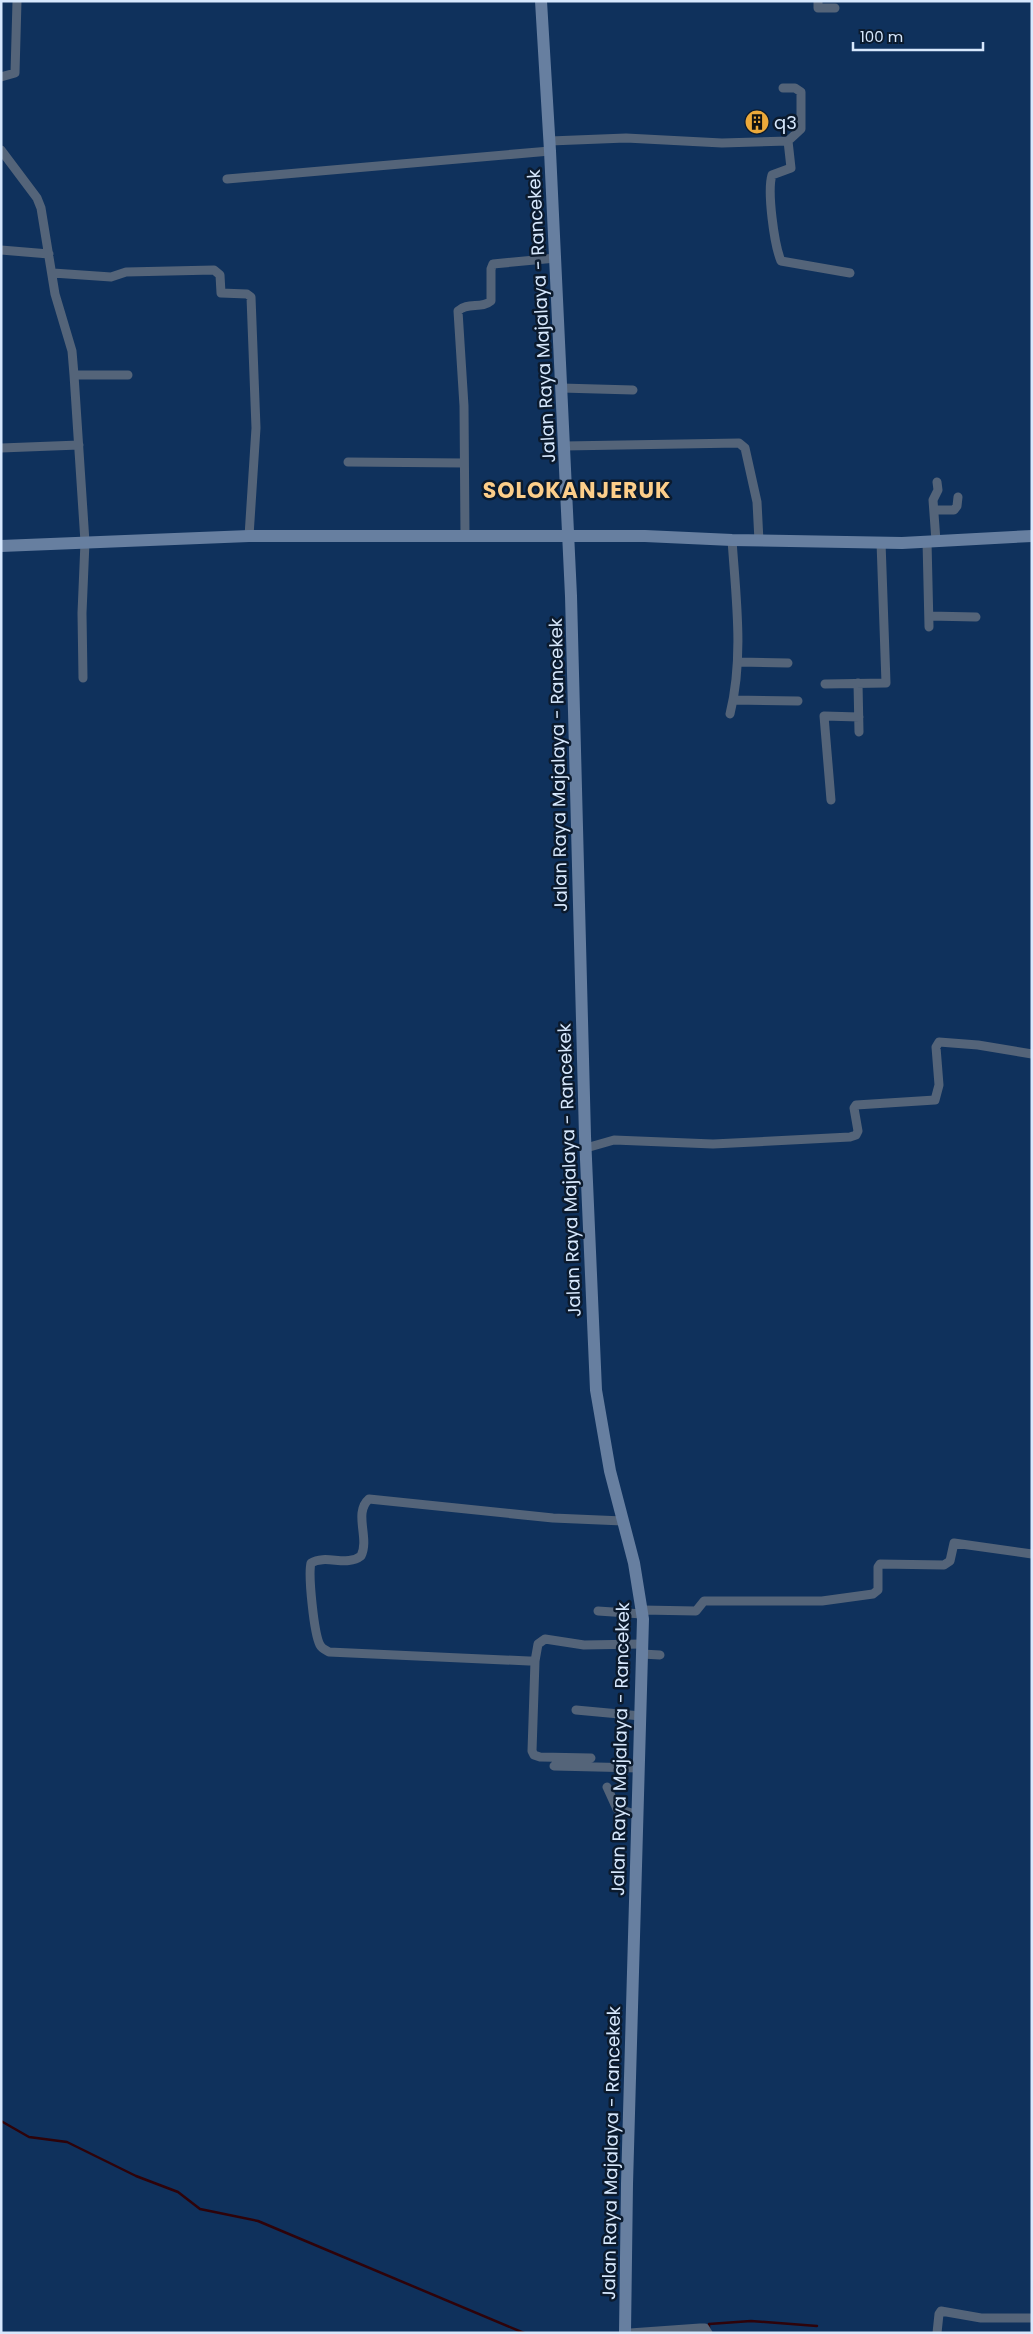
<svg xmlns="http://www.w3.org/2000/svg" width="1033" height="2334" font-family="Poppins,sans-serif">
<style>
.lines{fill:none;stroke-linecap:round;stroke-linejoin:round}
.stream{stroke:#2e030a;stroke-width:2.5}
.street{stroke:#546479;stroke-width:9}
.secondary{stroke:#677fa0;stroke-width:12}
.labels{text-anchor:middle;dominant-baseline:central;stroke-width:5;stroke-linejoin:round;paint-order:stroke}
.poi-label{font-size:18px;fill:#d7e8fd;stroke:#0b1a2d;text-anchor:start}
.street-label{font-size:18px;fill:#d7e8fd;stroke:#0b1a2d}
.district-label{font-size:22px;font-weight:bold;letter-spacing:1px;fill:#fdce8a;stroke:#0b1a2d}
</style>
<rect width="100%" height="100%" fill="#0f315c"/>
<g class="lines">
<!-- stream -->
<path class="stream" d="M1,2121L29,2137L67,2142L136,2176L178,2192L200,2209L258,2221L524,2333
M709,2329V2324L751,2321L817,2326"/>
<!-- street -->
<path class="street" d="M818,1V8H835
M1,77L15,73L17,1
M550,141L626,138L722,143L788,141L801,129V92L795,88H783
M788,141L791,168L772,175C767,191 774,244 781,261L850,273
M1,150L37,198L41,208L55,294L72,351L74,375L85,542L82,613L83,678
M227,179L550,151
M1,250L49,254
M53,273L111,277L126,272L214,270L220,275L221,293L247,294L251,297L256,428L249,536
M74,375H128
M561,388L633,390
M564,446L739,443L745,448L757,502L759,541
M1,448L79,445
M348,462L464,463
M935,510H954L957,506L958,497
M465,536L464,406L458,311C467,302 482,309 491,301V269L493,264L556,258
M927,541L929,627
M936,541L933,500L938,490L937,482
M929,616L976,617
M738,662L788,663
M858,683L859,732
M825,684L886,683L881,542
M733,700L798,701
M730,714C744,658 736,598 732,540
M831,800L824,716L859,717
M586,1148L614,1140L713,1144L850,1137L856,1135L858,1131L854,1108L856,1105L935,1100L939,1085L936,1047L939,1042L978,1045L1032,1054
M623,1521L553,1518L369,1499C353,1513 370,1538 361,1556C347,1567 326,1554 311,1563C308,1575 314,1634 320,1645C322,1649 326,1650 329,1652L529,1661H535L538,1644L545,1639L584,1645L642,1644
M642,1610L696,1611L704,1601H822L873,1594L878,1590V1567L880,1564L944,1565L950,1561L954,1543L1032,1554
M598,1611L642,1614
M642,1654L660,1655
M535,1661L532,1751L534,1755L540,1757L591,1758
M576,1710L641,1716
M554,1766L639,1768
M607,1787L617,1809L636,1814
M630,2333L700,2328H705L708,2333
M937,2333L939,2314L941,2311L981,2318H1032"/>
<!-- secondary -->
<path class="secondary" d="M541,1L550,151L571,596L585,1136L596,1390L610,1471L634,1563L643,1619L627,2184L625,2333
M1,546L249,536H645L732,540L902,543L1032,536"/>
</g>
<!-- icons -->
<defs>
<symbol id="building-disc" viewBox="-11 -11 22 22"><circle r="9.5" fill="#eca93a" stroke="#0b1a2d"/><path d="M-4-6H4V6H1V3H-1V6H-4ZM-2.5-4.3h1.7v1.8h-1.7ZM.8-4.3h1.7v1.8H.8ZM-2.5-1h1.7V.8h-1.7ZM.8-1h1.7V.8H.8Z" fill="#111"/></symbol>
</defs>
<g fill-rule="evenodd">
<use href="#building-disc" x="743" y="108" width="28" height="28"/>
</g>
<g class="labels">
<!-- poi labels -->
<g class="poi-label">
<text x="774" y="122">q3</text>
</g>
<!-- street labels -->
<g class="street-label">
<text transform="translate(541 316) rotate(-93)">Jalan Raya Majalaya - Rancekek</text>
<text transform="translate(558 765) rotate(-91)">Jalan Raya Majalaya - Rancekek</text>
<text transform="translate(569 1170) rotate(-92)">Jalan Raya Majalaya - Rancekek</text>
<text transform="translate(620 1749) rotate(-89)">Jalan Raya Majalaya - Rancekek</text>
<text transform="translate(611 2153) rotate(-89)">Jalan Raya Majalaya - Rancekek</text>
</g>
<!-- district labels -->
<g class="district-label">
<text x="577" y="490">SOLOKANJERUK</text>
</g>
</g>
<!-- border -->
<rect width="1033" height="2334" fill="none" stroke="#d7e8fd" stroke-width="5"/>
<!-- scale -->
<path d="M853 42v8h130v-8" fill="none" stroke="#d7e8fd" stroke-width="2.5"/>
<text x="860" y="42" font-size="15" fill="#d7e8fd" stroke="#0b1a2d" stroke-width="4" paint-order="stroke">100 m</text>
</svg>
